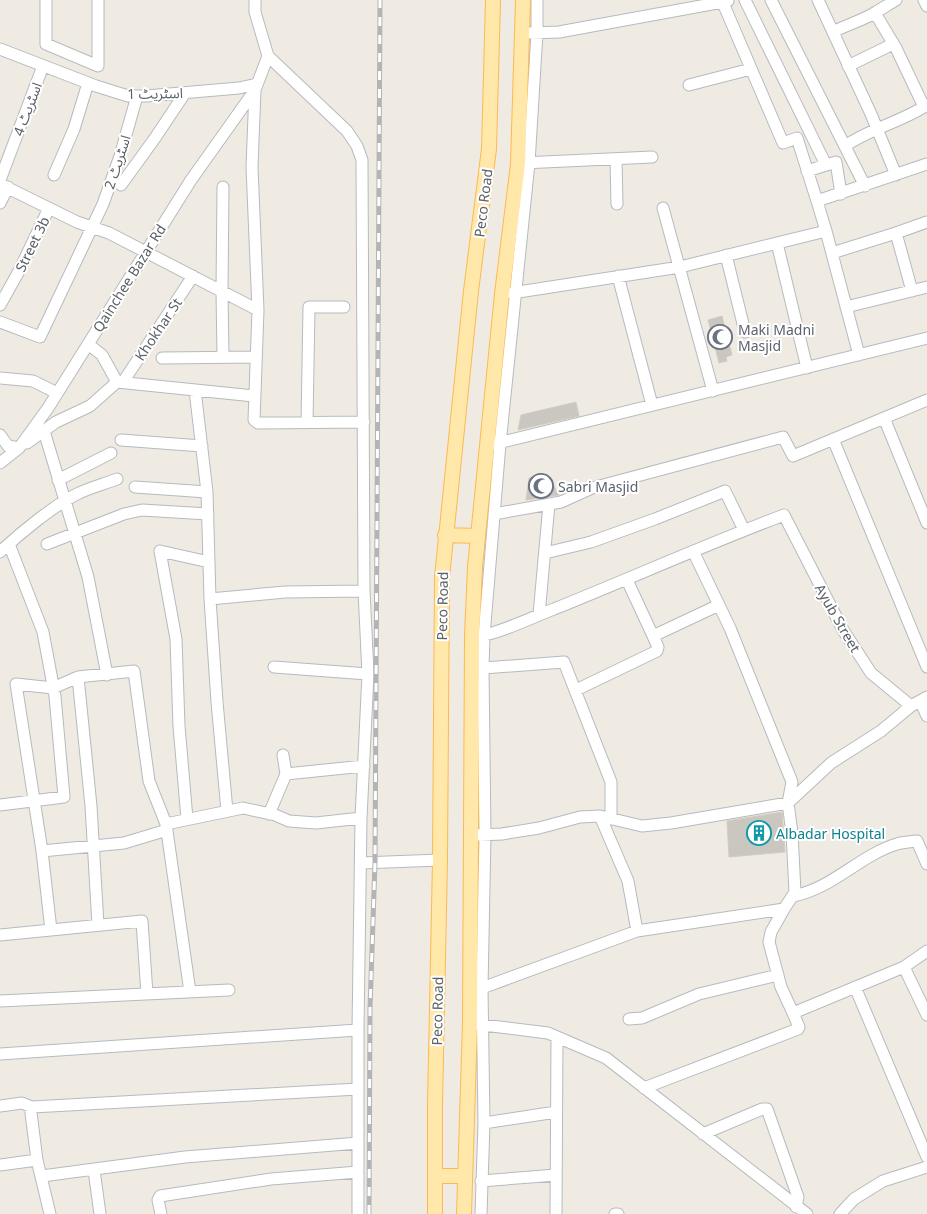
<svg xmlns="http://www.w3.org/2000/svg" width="927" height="1214" font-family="'Noto Sans','Noto Sans Arabic',sans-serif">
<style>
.building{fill:#cac6c0;stroke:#d4ccc1}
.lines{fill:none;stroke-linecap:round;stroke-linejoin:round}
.minor-casing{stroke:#b6babf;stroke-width:13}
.major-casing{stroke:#fcb950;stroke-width:16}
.minor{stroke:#fff;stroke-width:11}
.major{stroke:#ffe8a9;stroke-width:14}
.rail-casing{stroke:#b3b4b5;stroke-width:5}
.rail{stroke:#fff;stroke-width:3;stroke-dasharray:9;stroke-linecap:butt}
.labels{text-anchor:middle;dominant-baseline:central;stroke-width:4;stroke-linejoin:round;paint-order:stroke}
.street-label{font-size:14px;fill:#5b6165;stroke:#fff}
.worship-label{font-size:14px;fill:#5b616d;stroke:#fff;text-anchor:start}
.culture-label{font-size:14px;fill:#0d838f;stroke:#fff;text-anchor:start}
</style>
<rect width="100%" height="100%" fill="#efebe3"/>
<!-- building -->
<path class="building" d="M722,316L732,355L726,357L727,361L719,363L708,320Z
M576,402L579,416L518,430L521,415Z
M547,474L559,495L526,500L529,478Z
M782,812L785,852L729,857L727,821Z"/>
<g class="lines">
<defs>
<path id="minor" d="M46,0V44L98,66V0
M255,0V12L268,56
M745,0L826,165
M771,0L865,186
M818,0L871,114L896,175
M924,0L927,6
M723,3L783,143L797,138L817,201
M875,13L896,48L924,107
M833,32C846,25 864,20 876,12C883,8 889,4 896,0
M530,33L559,32L728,1
M0,49L96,86L128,96H146L239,88L257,84
M268,56L347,131L357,146L362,160L364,591L368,674L361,818L358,1030V1214
M268,56L255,90L252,167L258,310L254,420L258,423L364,422
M848,66L893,44
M689,85L751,69
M845,146C871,128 901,122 927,105
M616,159L617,204
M522,163L652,157
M807,171L836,162L841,194
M54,175L74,129L88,83
M112,179L121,185L155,138L185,93
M0,180L43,66
M0,184L77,222L109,233L258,310
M223,187L222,291L223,357
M0,203L8,187
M663,208L713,391
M826,231L859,355
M777,243L807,368
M832,253L896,233
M726,255L745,332
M618,276L652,405
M912,291L896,233L927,222
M512,293L680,267L826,231L817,201L927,164
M0,305L19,271L49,208
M846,307L927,287
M0,322L40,337L103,204L120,156L137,96
M88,344L102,355L117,382
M162,358L256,357
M0,378L33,381L57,393
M123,382L193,276
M195,390L207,492L210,599L217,702L227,811
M884,418L927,523
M307,423L309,307H344
M44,431L88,577L107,675
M0,435L8,446L19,448
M833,439L927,667
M121,440L202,446
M27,443L56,422L90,406L117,382L254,396
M494,444L927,338
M0,463L19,448L48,408L191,180L255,90
M58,480L111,453
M135,487L207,492
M494,514L561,502L592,488L783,437L793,456L927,400
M47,544L124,514L142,510L208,514
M0,552C19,534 53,506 77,494C89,488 104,484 117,479
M545,553L591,542L655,519L725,491L744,530
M627,580L653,636
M210,599L285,592L364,591
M539,615L549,504
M478,636C496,635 535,616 554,609C631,578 707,544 784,515L843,630L871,673L911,706
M274,667L368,674
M483,668L564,662L611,782V819
M78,677L91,806L98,925
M576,690L657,651L658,647L653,636L719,605
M920,701L927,716
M283,755L286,774
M0,805L64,797L55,696L43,632L9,544
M269,814L286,774L364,766
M600,816L628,881L637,931
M187,819L179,726L176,639L160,551L209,562
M479,835L502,834L539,828L580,817L600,816L642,826L671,823L788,803L831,763L881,731L911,706L927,697
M42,851L16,684L53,688L78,677L134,671L149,781L166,824
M361,863L440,860
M793,896C832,889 860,855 897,844C903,842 910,842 917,841L927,864
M784,909L771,932L769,942L781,987L793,1013L904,967L927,951
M51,930L42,851L124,843L167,830
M0,935L142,921L147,994
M904,967L927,1015
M855,987L927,1157
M482,988L485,835L483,668L484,636L500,444L529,163L537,33V0
M190,992L166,824L243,808L275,815L289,821L316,823L361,818
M0,1001L229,990
M629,1019L642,1018L699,994L778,975
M475,1024L548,1033L606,1058L807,1214
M0,1054L358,1030
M644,1088L798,1029L799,1027L793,1013
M0,1106L22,1103L32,1107L358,1089
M31,1113L37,1160
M484,1123L556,1112
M703,1134L762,1109H767L798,1197L796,1207
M0,1165L37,1160L50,1214
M94,1170L100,1214
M42,1176L185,1157L358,1143
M481,1181L556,1175
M161,1214L158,1200L160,1196L271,1179L358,1172
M481,1214L484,1123L482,988L637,931L784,909L795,892L792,833L788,803L792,782L730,628L693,551
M556,1214L557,1037
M615,1214H618
M840,1214L854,1199L883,1181L927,1167"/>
<path id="major" d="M445,535L478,536
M435,1176H465
M435,1214V1105L440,860L442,577L471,291L489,149L493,0
M464,1214L470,1023L472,636L475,567L502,294L518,164L523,0"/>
</defs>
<!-- minor casing -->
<use href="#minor" class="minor-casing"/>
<!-- major casing -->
<use href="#major" class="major-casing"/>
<!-- minor -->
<use href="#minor" class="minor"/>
<!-- major -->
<use href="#major" class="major"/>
<defs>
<path id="rail" d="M369,1214L370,1008L375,863L380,0"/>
</defs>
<!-- rail casing -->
<use href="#rail" class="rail-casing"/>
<!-- rail -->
<use href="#rail" class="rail"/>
</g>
<!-- icons -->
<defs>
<symbol id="mosque-ring" viewBox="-11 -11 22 22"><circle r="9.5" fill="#fff" stroke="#6b7280" stroke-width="1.5"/><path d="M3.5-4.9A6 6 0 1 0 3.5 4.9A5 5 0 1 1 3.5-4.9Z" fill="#6b7280"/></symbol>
<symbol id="building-ring" viewBox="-11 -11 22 22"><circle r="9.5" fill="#fff" stroke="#0f9aa8" stroke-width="1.5"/><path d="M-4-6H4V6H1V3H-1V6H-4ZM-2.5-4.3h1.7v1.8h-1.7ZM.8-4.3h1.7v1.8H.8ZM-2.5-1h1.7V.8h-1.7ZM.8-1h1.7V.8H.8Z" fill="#0f9aa8"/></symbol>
</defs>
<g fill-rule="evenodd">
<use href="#mosque-ring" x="706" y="323" width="28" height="28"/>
<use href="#mosque-ring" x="527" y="472" width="28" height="28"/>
<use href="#building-ring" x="745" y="819" width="28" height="28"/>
</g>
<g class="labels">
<!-- street labels -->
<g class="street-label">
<text transform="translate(155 93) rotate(-1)">اسٹریٹ 1</text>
<text transform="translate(27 109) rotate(-69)">اسٹریٹ 4</text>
<text transform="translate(117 162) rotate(-72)">اسٹریٹ 2</text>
<text transform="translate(483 203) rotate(-83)">Peco Road</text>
<text transform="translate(32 244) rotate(-64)">Street 3b</text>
<text transform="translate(129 278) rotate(-58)">Qainchee Bazar Rd</text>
<text transform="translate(158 329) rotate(-56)">Khokhar St</text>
<text transform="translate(442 606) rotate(-89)">Peco Road</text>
<text transform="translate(838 618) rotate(60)">Ayub Street</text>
<text transform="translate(437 1011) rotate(-89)">Peco Road</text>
</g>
<!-- worship labels -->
<g class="worship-label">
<text x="738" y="329">Maki Madni<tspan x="738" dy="16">Masjid</tspan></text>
<text x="558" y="486">Sabri Masjid</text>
</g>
<!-- culture labels -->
<g class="culture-label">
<text x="776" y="833">Albadar Hospital</text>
</g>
</g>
</svg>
